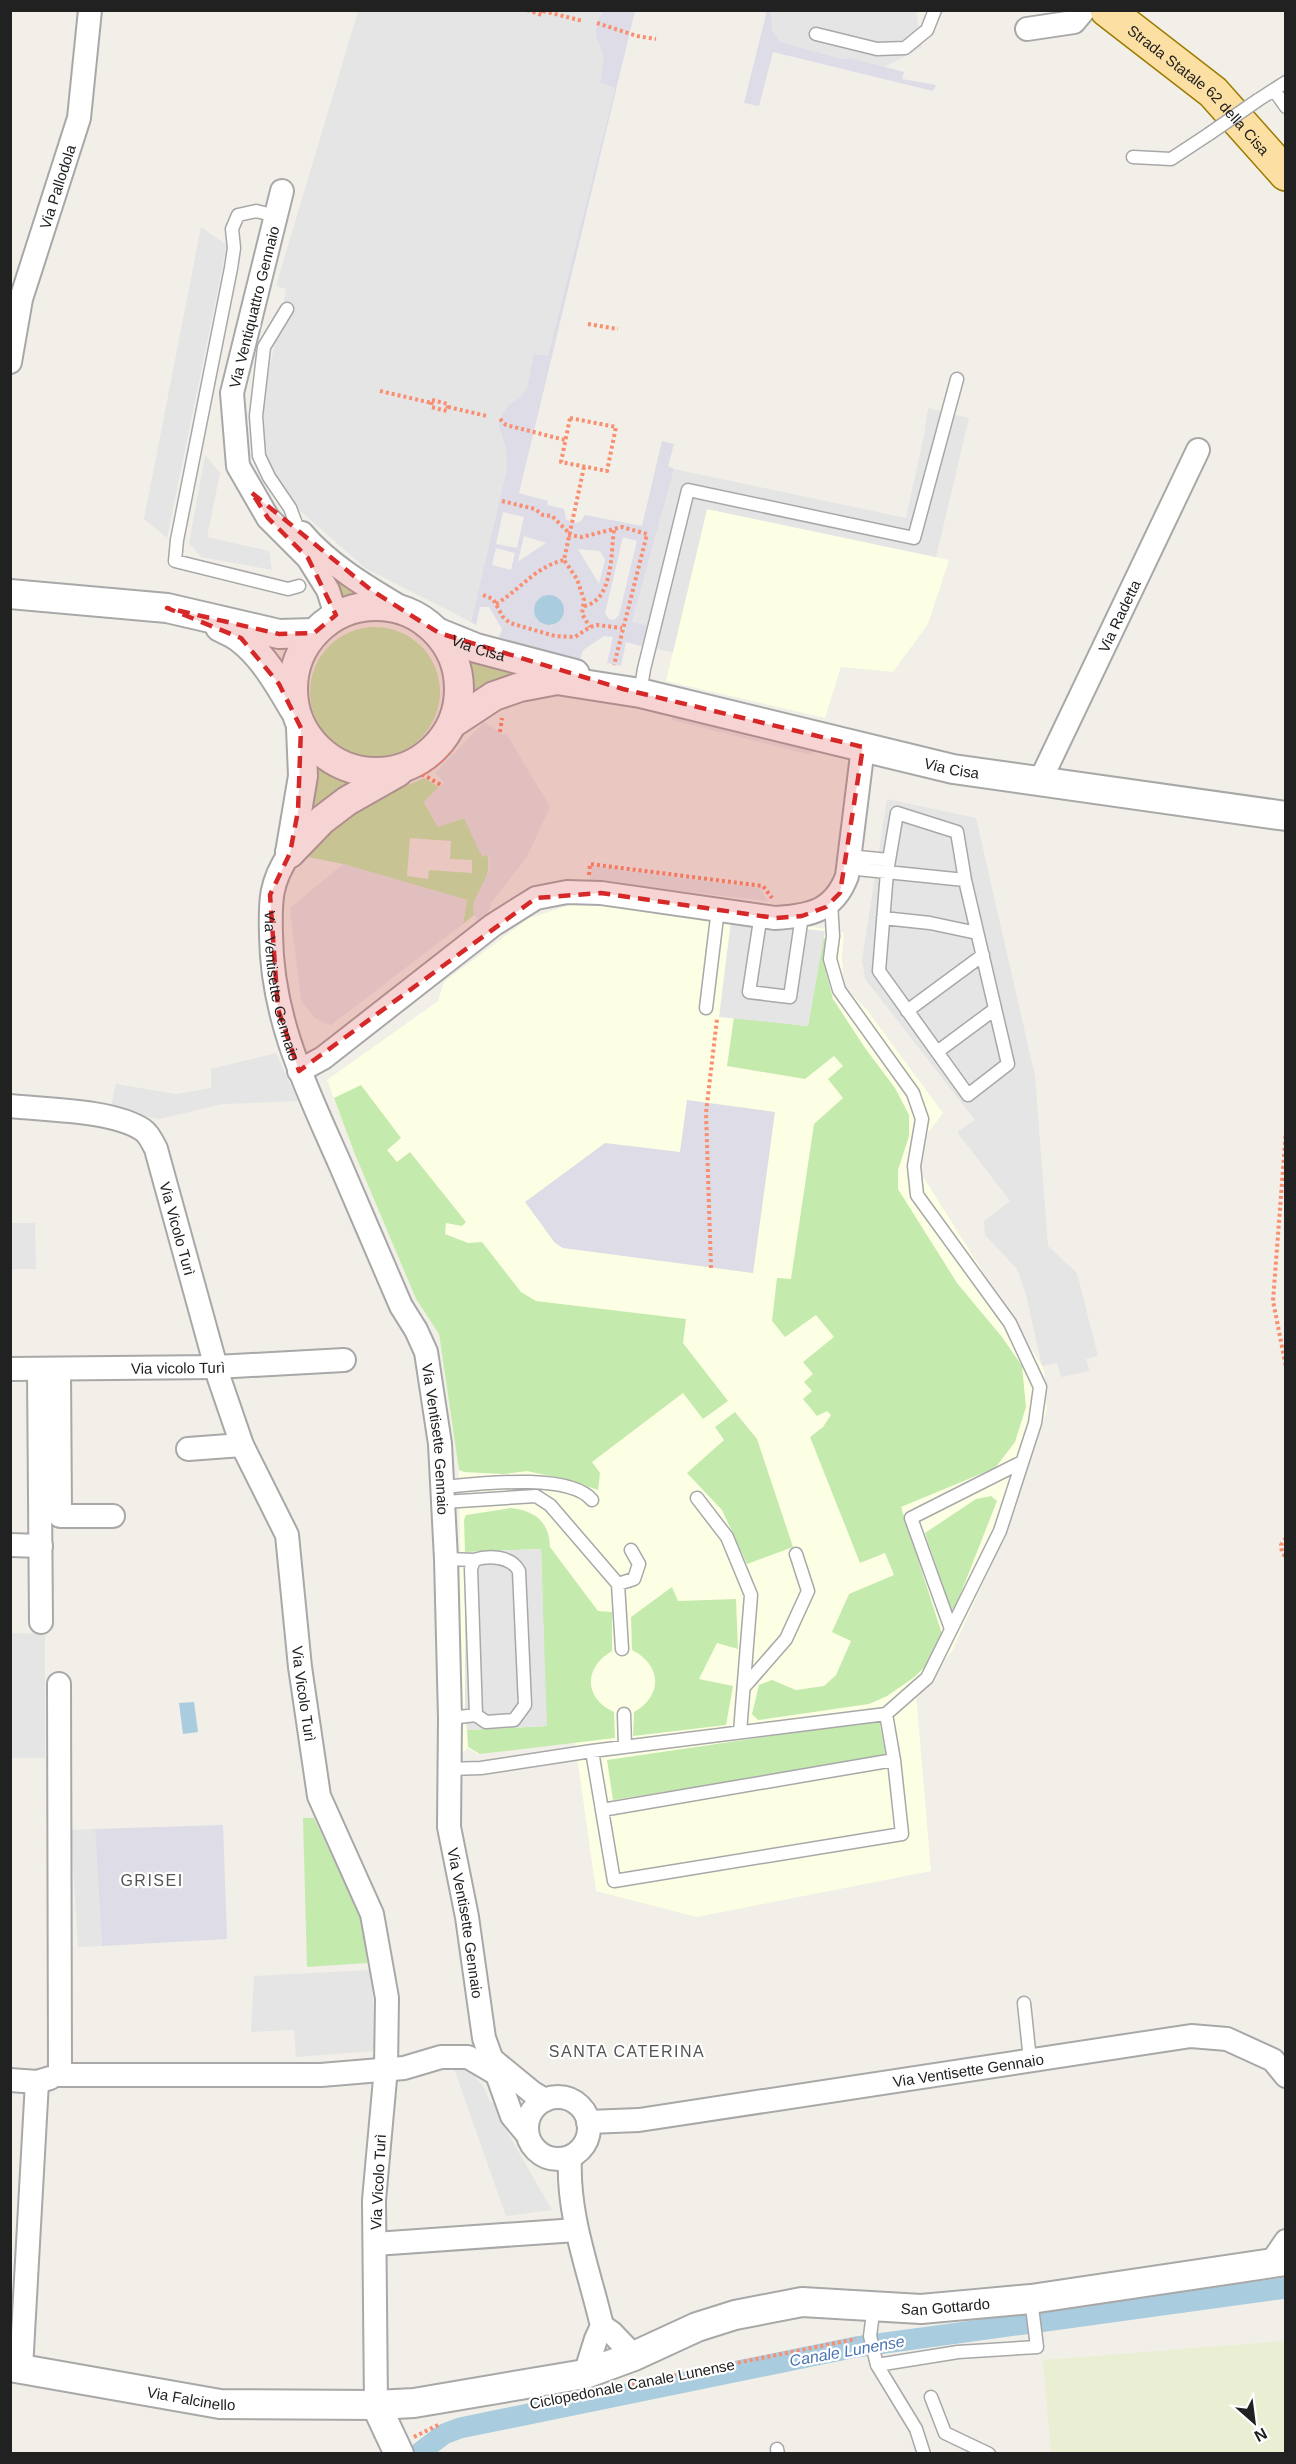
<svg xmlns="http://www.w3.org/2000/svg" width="1296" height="2464" font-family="Helvetica,sans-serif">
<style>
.education{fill:#fcffe3}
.farmland{fill:#eaefd3}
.grass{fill:#c5eaae;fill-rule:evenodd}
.parking{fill:#e5e5e5}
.plaza{fill:#dddce7;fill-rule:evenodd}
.water{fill:#a9ccde}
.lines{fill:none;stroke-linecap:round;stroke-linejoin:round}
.canal{stroke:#a9ccde;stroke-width:21}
.service-casing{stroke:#a8a8a8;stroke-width:15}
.minor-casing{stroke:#a8a8a8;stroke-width:26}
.tertiary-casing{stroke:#a8a8a8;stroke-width:32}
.primary-casing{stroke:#9d7b00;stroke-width:36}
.path{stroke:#fa8e70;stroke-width:4;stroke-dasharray:3 3;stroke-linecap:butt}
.service{stroke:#fff;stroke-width:12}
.minor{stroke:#fff;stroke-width:22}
.tertiary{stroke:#fff;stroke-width:28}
.primary{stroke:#fcdfa2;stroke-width:33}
.service-bridge-casing{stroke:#a8a8a8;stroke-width:15;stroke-linecap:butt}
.service-bridge{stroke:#fff;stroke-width:12}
.marked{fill:#d62828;fill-opacity:0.2;stroke:#d62828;stroke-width:4.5;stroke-dasharray:12 8;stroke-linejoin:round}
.labels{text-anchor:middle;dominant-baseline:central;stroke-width:4.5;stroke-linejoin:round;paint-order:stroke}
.street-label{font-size:15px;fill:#212121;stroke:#fff}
.neighbourhood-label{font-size:16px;letter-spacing:1.5px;fill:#545454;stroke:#fff}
.water-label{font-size:16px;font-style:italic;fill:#4c74b2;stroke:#fff}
</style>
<rect width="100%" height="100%" fill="#f1efe8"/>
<!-- education -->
<path class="education" d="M707,509L949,560L928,624L893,672L841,667L825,718L666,681Z
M574,904L760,920L827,929L844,933L842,957L844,986L867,1010L943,1113L910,1156L1044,1369L1047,1409L1006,1533L952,1651L916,1694L931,1871L697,1917L596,1891L575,1742L478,1754L468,1748L462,1753L459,1470L439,1334L416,1299L354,1152L327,1080L438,1001L444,982L529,918Z"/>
<!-- farmland -->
<path class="farmland" d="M1285,2341V2453H1051L1043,2360Z"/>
<!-- grass -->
<path class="grass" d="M317,563L370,597L338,606Z
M310 692a65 65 0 1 1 130 0a65 65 0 1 1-130 0Z
M456,647L553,673L470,697L468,680Z
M313,759C328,775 341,779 362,784L317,816L308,808Z
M424,778L439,787L424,802L438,827L464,818C482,842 497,855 483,885C477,897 472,902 474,915L463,924L467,900L343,864L308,857L328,829L354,809ZM410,838L451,841L450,859L472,860V873L429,870L428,879L407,876Z
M823,938L833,939L826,972L833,999L865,1048L895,1088L909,1115V1136L898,1170V1189L957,1283L1002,1337L1022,1366L1026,1407L1015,1442L995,1468L901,1507L943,1637L924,1668L913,1678L887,1696L869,1704L758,1720L752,1714L759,1685L772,1680L796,1690L824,1686L836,1675L851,1641L832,1632L849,1594L894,1575L885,1553L860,1563L810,1437L823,1427L831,1415L827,1411L817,1416L803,1399L812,1391L804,1382L813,1374L803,1362L834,1337L816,1315L785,1337L772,1321L777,1278L791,1279L814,1124L843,1098L828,1079L843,1066L834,1056L805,1079L727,1066L734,1017L808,1026Z
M361,1085L401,1138L387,1150L397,1162L410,1152L466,1222L462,1226L446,1223L445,1234L468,1243L482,1242L521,1292L536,1301L686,1319L683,1343L728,1401L703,1419L683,1393L592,1462L600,1473L598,1490L572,1481L527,1471L503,1474L464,1472L459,1470L439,1334L416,1299L354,1152L334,1098Z
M735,1412L757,1439L793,1547L747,1564L722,1510L687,1473L724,1440L715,1427Z
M991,1496L997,1501L955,1608L951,1610L925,1533L976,1499Z
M511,1508C535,1511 549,1521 550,1547L598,1611L612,1612V1651C584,1667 583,1698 614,1712L615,1738L480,1754L468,1747L467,1730L546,1726L541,1549L465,1552L464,1520L466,1515Z
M672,1587L678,1601L736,1599L738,1649L717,1643L699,1679L733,1686L726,1725L633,1736L634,1712C663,1696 662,1665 632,1650L631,1617Z
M879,1720L886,1757L613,1800L607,1760Z
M303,1818H314L363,1923L367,1963L307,1967Z"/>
<!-- parking -->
<path class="parking" d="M358,11H604L598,19L596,26V36L604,57L600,83L615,88L548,357L534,354L527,388L521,397L509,405L502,438L506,449L507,468L471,622L365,568L298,509L269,470L264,441V389L280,323L286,289L276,286Z
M771,11H916L922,47L885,67L850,58L843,59L780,42L772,30Z
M201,227L227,245L167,538L144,519Z
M928,408L969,418L936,557L707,509L673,652L641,646L646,625L632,622L674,469L906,518L924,436Z
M205,455L220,473L207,537L269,551L272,570L201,557L189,543Z
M672,706L818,745L811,755L672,720Z
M484,722L504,735L506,733L550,807L527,857L491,903V908L479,920L474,915L473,904L490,868L489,854L482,857L464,818L438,827L424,802L444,782L435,773Z
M887,799L976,818L1035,1076L1048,1246L1077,1273L1098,1356L1086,1359L1090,1371L1061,1377L1057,1363L1042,1366L1026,1295L1017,1269L985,1235L984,1221L1010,1201L957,1132L975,1120L865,979L862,960Z
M343,864L467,900L463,924L331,1025L316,1019L301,1001L290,908Z
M592,866L760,888L768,901L590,881Z
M731,921L825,931L808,1026L719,1017Z
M276,1053L298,1101L223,1104L159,1119L110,1111L116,1084L176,1094L211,1088V1069Z
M10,1223H35L36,1269H11Z
M541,1549L547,1726L467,1730L465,1716V1552Z
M11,1633L45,1634V1758H11Z
M95,1829L102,1946L78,1947L71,1830Z
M372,1970L374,2051L296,2057L294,2030L251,2032L254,1976Z
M452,2063L474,2076L484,2087L490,2102L496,2103L502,2123L552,2210L506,2216Z"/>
<!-- plaza -->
<path class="plaza" d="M767,10L771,11L772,30L780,42L843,59L850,58L904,72L902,79L936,85L933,91L773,52L759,106L744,103Z
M604,11H635L519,493L548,501L547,505L564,509L566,519L572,523L580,522L585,515L642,526L662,441L674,444L668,466L674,469L632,622L647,625L641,646L626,642L621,666L607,663L613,637L604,636L583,650L580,659L494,641L499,637L502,629L489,607H480L476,625L471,622L507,468L506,449L499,426L500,419L509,405L521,397L527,388L534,354L548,356L615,88L600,83L604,57L596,36V26L598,19ZM503,512L524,517L517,548L496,544ZM524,536L546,543L519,561H518ZM623,537L637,541L619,615L614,620L609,619L605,613ZM496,548L515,553L511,570L492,565ZM578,549L600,551L605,560L599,584ZM546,595L561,619L552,625L543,624L536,618L538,600Z
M687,1100L775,1112L753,1273L563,1248L555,1243L525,1202L605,1143L680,1152Z
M223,1825L227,1939L102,1946L95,1829Z"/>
<!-- water -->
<path class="water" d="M534 610a15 15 0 1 1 30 0a15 15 0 1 1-30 0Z
M194,1702L198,1732L183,1734L179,1703Z"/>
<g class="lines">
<!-- canal -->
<path class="canal" d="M418,2454L444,2434L460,2428L856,2347L1286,2288"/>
<defs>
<path id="service" d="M816,34L877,49L905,48L927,30L935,10
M1274,90L1286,107
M1258,100L1286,82
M1133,157L1171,159L1209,134
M276,216L256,211L238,215L232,229L234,248L231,268L177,540L175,561L288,589L299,586
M287,309L264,347L256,416L259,456L269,477L290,508L298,529
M640,693L644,669L688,490L914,538L957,379
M897,813L957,832L965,880L1008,1064L968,1095L879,971L887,872Z
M848,856L889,860
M847,868L965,880
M761,914L749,992L790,997L802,916
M883,918L930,923L977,933
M706,1008L718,909
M907,1011L983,955
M937,1052L995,1009
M443,1487C477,1484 569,1472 592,1500
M697,1498L727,1537L751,1595L740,1732
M444,1502L536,1496L550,1505L618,1584L634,1579L639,1564L631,1550
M446,1559L474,1560
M618,1584L622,1649
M951,1629L911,1518L1022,1462
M745,1686L786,1639L808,1591L796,1554
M624,1714L625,1747
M450,1718L476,1715L486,1722L514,1720L525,1705L519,1571C511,1556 489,1555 474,1560L471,1569L476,1715
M592,1751L614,1881L902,1834L894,1760
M448,1769L481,1768L592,1751L886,1714L927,1678L1000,1531L1035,1423L1040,1387L1010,1323L917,1195L914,1166L922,1119L913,1093L839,990L830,959L833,936L831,902
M602,1810L894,1760L886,1714
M1024,2003L1030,2060
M874,2306L870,2336L877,2365L916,2429L924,2454
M877,2365L958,2352L1037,2347L1031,2299
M931,2397L945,2433L989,2454
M777,2449L778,2454"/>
<g id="minor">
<path d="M1027,29L1074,22L1084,10"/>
<path d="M282,191L232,393L238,466L268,518L308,558L328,590L336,615"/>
<path id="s1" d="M10,362L21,299L79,118L90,10"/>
<path d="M302,533C330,566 370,589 407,611"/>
<path id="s2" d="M1040,781L1198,450"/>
<path id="s3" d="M290,853C270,882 270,901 271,935C272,1020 306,1087 340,1164C360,1211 381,1259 401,1306L416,1330L426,1352L440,1444L446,1559L450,1718L449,1827L467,1917L484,2038L512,2116L527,2134"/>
<path d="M299,1071L323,1058L493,925L536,898L567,892L601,893L775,918C810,916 834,911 847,876L863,747"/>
<path id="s4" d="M10,1106C47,1110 113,1110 143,1130C149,1134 153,1143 156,1149L219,1378L242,1445L287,1535L300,1667L319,1796L372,1914L387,1998L386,2068L374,2200L376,2405"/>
<path id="s5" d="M10,1369L216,1367L344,1360"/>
<path d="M59,1369L60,1516H113"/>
<path d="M39,1370L41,1622"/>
<path d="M188,1449L242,1445"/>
<path d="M10,1545L41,1546"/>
<path d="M59,1684L60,2075H321L404,2068L441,2057H468L497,2074"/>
<path d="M494,2061L533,2093L545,2100"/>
<path d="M10,2080L37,2082L50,2078"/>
<circle cx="558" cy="2128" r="31"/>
<path id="s6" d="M588,2122L639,2120L1191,2036L1227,2039L1273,2060L1286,2076"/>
<path d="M570,2157C567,2216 589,2270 602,2326L596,2339L585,2374"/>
<path d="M375,2244L576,2230"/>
<path d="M1271,2263L1286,2241"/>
<path d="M602,2326L612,2333L634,2356"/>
<path d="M21,2369L37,2082"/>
</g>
<g id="tertiary">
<path d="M10,594L167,608L279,634L314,633"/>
<circle cx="376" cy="689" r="83"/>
<path d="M220,627C226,630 234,633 240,638C263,655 280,685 294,709"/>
<path id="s7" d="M439,633L476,648L575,674"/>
<path id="s8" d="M453,723L494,696L520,687L557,680L640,693L953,769L1286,816"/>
<path d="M290,853L322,820L347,801L398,772"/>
<path d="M290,853L303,776L301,728"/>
<path id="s9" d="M10,2367L220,2404L376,2405L414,2403L585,2374L634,2356L697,2327L735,2315L802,2302L921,2309L1031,2299L1286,2261"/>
<path d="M376,2405L399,2454"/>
</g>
<g id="primary">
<path id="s10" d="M1107,10L1213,92L1286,174"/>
</g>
</defs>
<!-- service casing -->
<use href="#service" class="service-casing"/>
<!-- minor casing -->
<use href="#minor" class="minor-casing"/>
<!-- tertiary casing -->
<use href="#tertiary" class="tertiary-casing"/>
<!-- primary casing -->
<use href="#primary" class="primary-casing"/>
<!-- path -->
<path class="path" d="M527,10L542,15L543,10
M543,11L583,21
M597,23L637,36L656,39
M588,324L618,329
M380,391L432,403
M432,400L448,404L447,411L431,407Z
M448,407L487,416
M570,418L616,427L607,471L561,462Z
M500,419L506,425L565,440
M584,467L564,560L577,579L584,600L582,614L590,627
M502,501L535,509L543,515L552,516L569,533
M568,535L582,537L622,527L647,534L614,665
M483,595L493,599L503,617L510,623L555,636L575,637L590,627L597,625L622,628
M496,604C521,589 535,567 564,560
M584,606C613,601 611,553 614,529
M500,732L502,718
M422,774L441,785
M421,775L441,761L453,747
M589,875L590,864L763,886L772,898
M1286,1130L1273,1301L1286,1367
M711,1268L706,1113L717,1019
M1286,1538L1281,1545L1282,1553L1286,1557
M632,2384L856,2339
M414,2437L440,2424"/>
<!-- service -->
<use href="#service" class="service"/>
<!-- minor -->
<use href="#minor" class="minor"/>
<!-- tertiary -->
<use href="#tertiary" class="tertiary"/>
<!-- primary -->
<use href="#primary" class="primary"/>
<defs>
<path id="service-bridge" d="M1209,134L1258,100"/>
</defs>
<!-- service-bridge casing -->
<use href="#service-bridge" class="service-bridge-casing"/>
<!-- service-bridge -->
<use href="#service-bridge" class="service-bridge"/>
</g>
<!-- marked area -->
<path class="marked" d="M252,493L371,590L439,633L623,689L863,747L840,893L826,907L802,916L775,918L601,893L536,898L299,1071L278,1009L270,895L290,853L298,811L301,728L279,684L241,638L167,608L279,634L314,633L336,615L308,558L268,518Z"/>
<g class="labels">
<!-- street labels -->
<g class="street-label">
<text stroke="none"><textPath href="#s10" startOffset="122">Strada Statale 62 della Cisa</textPath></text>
<text stroke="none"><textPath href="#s1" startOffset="182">Via Pallodola</textPath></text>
<text transform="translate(254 307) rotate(-76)">Via Ventiquattro Gennaio</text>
<text stroke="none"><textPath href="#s2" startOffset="183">Via Radetta</textPath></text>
<text stroke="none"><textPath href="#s7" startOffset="42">Via Cisa</textPath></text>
<text stroke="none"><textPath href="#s8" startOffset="519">Via Cisa</textPath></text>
<text stroke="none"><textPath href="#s3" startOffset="138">Via Ventisette Gennaio</textPath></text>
<text stroke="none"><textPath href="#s4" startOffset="242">Via Vicolo Turì</textPath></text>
<text stroke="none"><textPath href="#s5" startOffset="168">Via vicolo Turì</textPath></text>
<text stroke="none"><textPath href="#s3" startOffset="622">Via Ventisette Gennaio</textPath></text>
<text stroke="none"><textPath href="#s4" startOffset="728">Via Vicolo Turì</textPath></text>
<text stroke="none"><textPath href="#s3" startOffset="1108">Via Ventisette Gennaio</textPath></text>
<text stroke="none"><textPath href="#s6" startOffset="384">Via Ventisette Gennaio</textPath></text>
<text transform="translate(378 2182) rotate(-87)">Via Vicolo Turì</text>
<text stroke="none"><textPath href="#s9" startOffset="954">San Gottardo</textPath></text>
<text transform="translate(632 2384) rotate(-11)">Ciclopedonale Canale Lunense</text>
<text stroke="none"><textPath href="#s9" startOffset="184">Via Falcinello</textPath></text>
</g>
<!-- neighbourhood labels -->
<g class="neighbourhood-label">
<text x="152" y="1880">GRISEI</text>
<text x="627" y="2051">SANTA CATERINA</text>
</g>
<!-- water labels -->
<g class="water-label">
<text transform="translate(847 2351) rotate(-10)">Canale Lunense</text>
</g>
</g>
<!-- border -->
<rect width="1296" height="2464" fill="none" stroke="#212121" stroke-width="24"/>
<!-- north arrow -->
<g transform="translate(1254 2422) rotate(152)" stroke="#ffffff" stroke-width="4.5" paint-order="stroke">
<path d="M0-4.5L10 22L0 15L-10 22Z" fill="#212121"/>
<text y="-9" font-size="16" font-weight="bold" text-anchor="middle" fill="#212121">N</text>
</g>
</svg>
